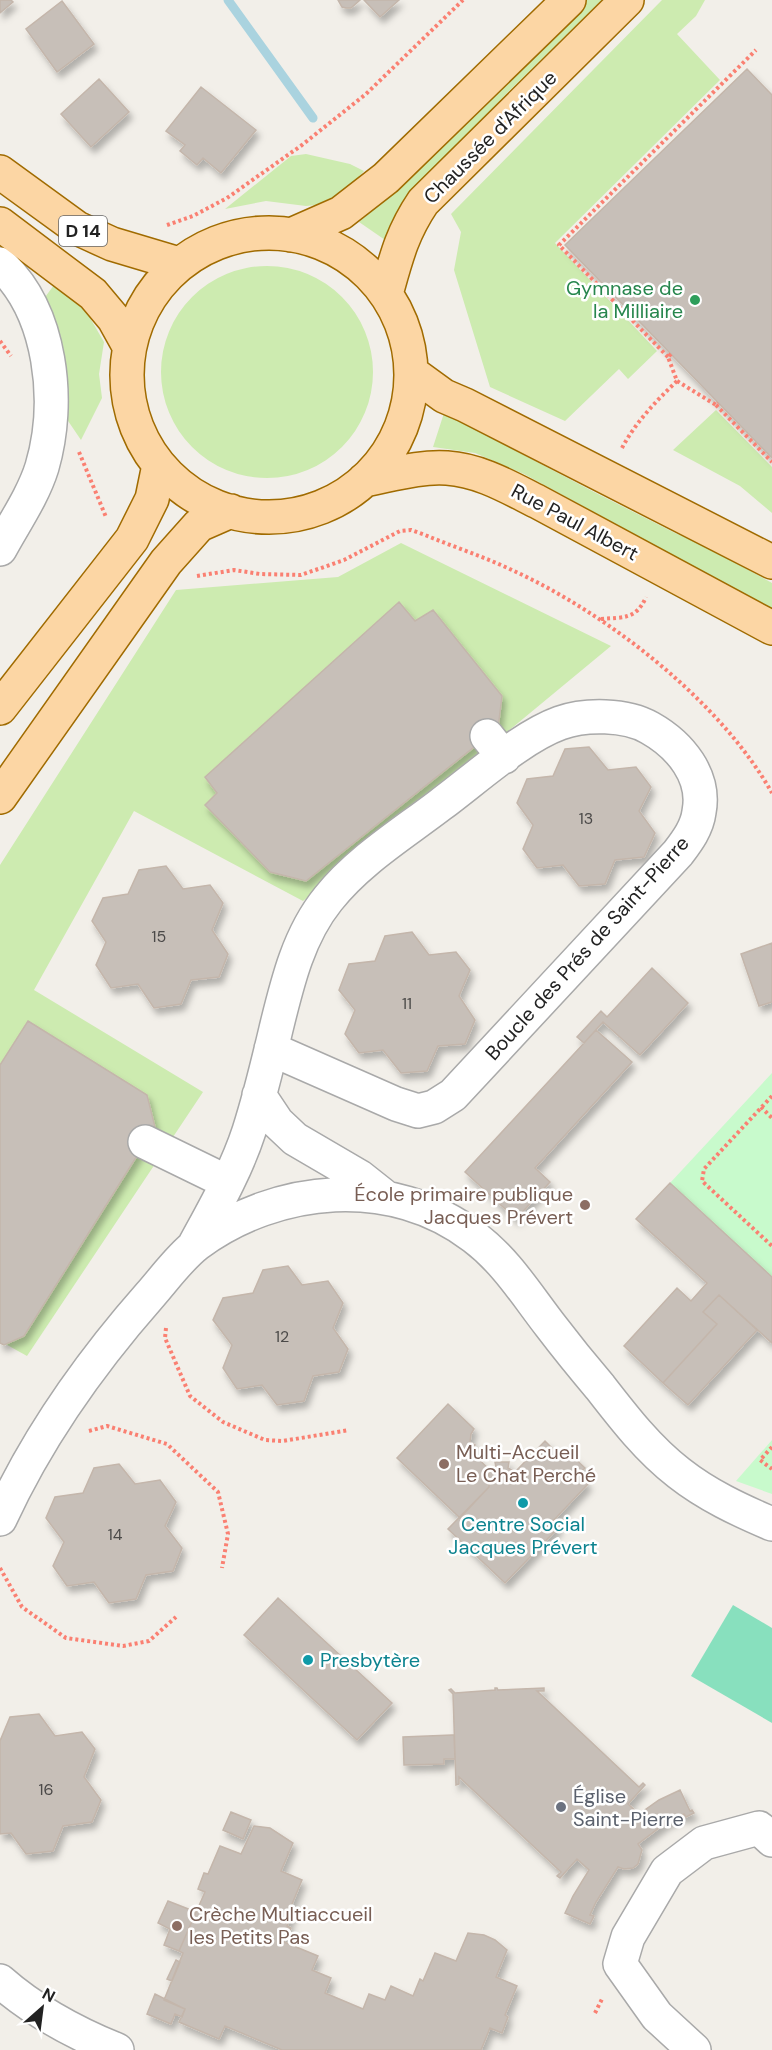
<svg xmlns="http://www.w3.org/2000/svg" width="772" height="2050" font-family="'DM Sans',sans-serif">
<style>
.grass{fill:#cdebb0}
.park{fill:#c8facc}
.pitch{fill:#88e0be}
.lines{fill:none;stroke-linecap:round;stroke-linejoin:round}
.stream{stroke:#aad3df;stroke-width:9}
.building{fill:#c7bfb8;stroke:#c4b6ab;stroke-width:1.5;filter:url(#shadow)}
.minor-casing{stroke:#a9a9a9;stroke-width:36}
.major-casing{stroke:#a06b00;stroke-width:36}
.path{stroke:#fa8072;stroke-width:4;stroke-dasharray:3 3;stroke-linecap:butt}
.minor{stroke:#fff;stroke-width:33}
.major{stroke:#fcd6a4;stroke-width:33}
.leisure-dot{fill:#2e9e5b;stroke:#fff;stroke-width:2}
.education-dot{fill:#8d6e63;stroke:#fff;stroke-width:2}
.culture-dot{fill:#0f9aa8;stroke:#fff;stroke-width:2}
.worship-dot{fill:#6b7280;stroke:#fff;stroke-width:2}
.labels{text-anchor:middle;dominant-baseline:central;stroke-width:5;stroke-linejoin:round;paint-order:stroke}
.number-label{font-size:16px;fill:#4b4948}
.shield{fill:#fff;stroke:#646464;stroke-width:1.5}
.shield-label{font-size:18px;font-weight:bold;fill:#222}
.street-label{font-size:20px;fill:#222;stroke:#fff}
.leisure-label{font-size:20px;fill:#27864d;stroke:#fff;text-anchor:end}
.education-label{font-size:20px;fill:#785e54;stroke:#fff;text-anchor:start}
.culture-label{font-size:20px;fill:#0d838f;stroke:#fff}
.worship-label{font-size:20px;fill:#5b616d;stroke:#fff;text-anchor:start}
</style>
<defs>
<filter id="shadow"><feDropShadow dx="3.5" dy="6" stdDeviation="3" flood-color="#0004"/></filter>
</defs>
<rect width="100%" height="100%" fill="#f2efe9"/>
<!-- grass -->
<path class="grass" d="M587,0H602L508,92L419,185L388,242L359,222L395,192Z
M662,0H705L696,16L677,34L720,80L555,243L657,351L628,379L619,369L565,421L490,387L454,270L461,232L451,214Z
M306,154L350,164L364,171L347,190L317,205L306,206L266,201L225,209L291,156Z
M161 372a106 106 0 1 1 212 0a106 106 0 1 1-212 0Z
M54,285L86,311L104,342L99,374L102,398L81,440L62,412L40,304Z
M716,410L772,467V513L740,486L673,450Z
M444,413L594,492L675,533L701,544L772,583V609L524,474L475,453L433,447Z
M401,543L611,646L303,901L134,811L34,990L203,1092L27,1356L0,1341V865L176,590L338,577Z"/>
<!-- park -->
<path class="park" d="M772,1073V1277L670,1183Z
M772,1440V1494L736,1481Z"/>
<!-- pitch -->
<path class="pitch" d="M733,1605L772,1628V1723L691,1676Z"/>
<g class="lines">
<!-- stream -->
<path class="stream" d="M228,0L313,118"/>
</g>
<!-- building -->
<path class="building" d="M0,0H11L13,2L0,13Z
M338,0H360L351,8H346L342,7Z
M364,0H399L380,17Z
M62,1L94,44L57,72L26,29Z
M747,69L772,95V458L565,245Z
M99,79L129,112L91,147L61,114Z
M201,87L256,130L221,173L203,158L197,165L180,151L185,145L166,131Z
M399,602L415,621L433,610L502,696L498,728L306,881L270,872L205,805L217,793L205,777Z
M589,747L608,770L636,767L651,787L639,811L655,833L644,857L615,860L605,884L579,886L563,865L537,868L523,849L533,825L517,803L527,779L553,776L565,749Z
M166,866L183,889L210,885L223,903L212,930L228,954L219,977L191,980L181,1004L154,1008L138,984L111,988L96,965L106,942L92,921L103,898L128,894L139,870Z
M412,932L429,955L456,952L470,970L459,996L475,1020L465,1044L438,1046L427,1071L401,1073L383,1050L359,1053L345,1034L355,1010L339,990L349,964L375,961L385,936Z
M772,943V1002L759,1006L741,954Z
M652,968L688,1003L640,1055L603,1022L584,1043L577,1037L601,1011L607,1017Z
M28,1021L147,1095L155,1127L24,1336L4,1345L0,1343V1065Z
M596,1030L632,1062L535,1168L550,1182L516,1219L465,1172Z
M670,1183L772,1277V1343L719,1295L703,1312L717,1324L663,1383L624,1346L677,1288L691,1301L707,1283L636,1219Z
M288,1266L302,1285L328,1281L343,1303L333,1328L348,1349L339,1372L313,1376L304,1401L277,1405L262,1385L237,1389L223,1368L232,1345L213,1320L223,1298L253,1293L263,1270Z
M719,1295L757,1330L688,1405L663,1383L717,1324L703,1312Z
M448,1404L474,1429L471,1434L470,1442L475,1445L470,1451L491,1471L489,1472V1487L460,1518L397,1458Z
M545,1441L560,1456L566,1450L585,1468L579,1474L588,1484L553,1521L559,1527L505,1583L448,1529L489,1487V1472L496,1468L495,1462H509L508,1468L515,1472Z
M119,1464L135,1484L160,1480L176,1502L165,1526L182,1548L173,1571L146,1575L136,1599L109,1603L94,1582L67,1586L53,1566L64,1542L46,1518L55,1497L83,1493L94,1468Z
M278,1598L392,1703L357,1740L244,1635Z
M495,1688H497L498,1690L544,1688V1691H537L639,1787L643,1783L645,1785L628,1804L639,1814L659,1800L680,1790L690,1811L692,1810L694,1813L686,1817L684,1814L667,1822L638,1844L642,1850L638,1864L633,1868L624,1869L618,1867L596,1902L590,1915L594,1916L590,1924L565,1913L573,1896L589,1870L577,1859L560,1878L557,1876L561,1872L459,1777V1784L456,1785L453,1694L449,1690L451,1689L455,1693L495,1690Z
M39,1714L55,1736L82,1732L95,1749L84,1777L101,1800L92,1822L63,1826L53,1851L26,1854L11,1833L0,1834V1741L10,1717Z
M452,1735H454L455,1759H444V1764L404,1765L403,1737Z
M231,1812L251,1820L243,1839L223,1830Z
M254,1826L270,1828L293,1843L281,1871L302,1880L290,1909L294,1911L287,1926L291,1928L284,1942L318,1956L312,1970L331,1978L325,1993L363,2009L369,1994L385,2000L391,1986L413,1996L420,1979L423,1981L435,1953L456,1961L468,1933L484,1935L495,1940L507,1950L496,1977L517,1986L505,2015L508,2017L502,2033L490,2028L481,2050H282L225,2026L219,2039L179,2022L185,2009L164,2000L183,1953L179,1951L205,1892L198,1889L204,1873L208,1874L220,1846L241,1854Z
M168,1901L196,1912L179,1951L164,1945L170,1929L158,1923Z
M176,1960L180,1962L172,1981L167,1979Z
M155,1994L185,2009L182,2017L175,2014L171,2024L147,2014Z"/>
<g class="lines">
<defs>
<path id="minor" d="M0,264C52,312 61,402 42,467C33,496 14,523 0,549
M487,736L504,757
M259,1095L277,1122L295,1139L360,1177L384,1196
M145,1142L227,1182
M194,1246C214,1209 236,1171 249,1131C260,1097 268,1063 276,1029C287,984 298,936 328,899C358,861 402,834 440,805C474,780 521,737 560,723C585,714 626,714 650,728C680,745 706,776 699,812C697,828 687,841 678,853L453,1095L434,1107L418,1111L396,1104L271,1049
M0,1519C37,1438 91,1362 150,1295C165,1278 179,1258 197,1244C277,1185 392,1174 474,1237C506,1261 526,1294 550,1325C566,1346 583,1367 600,1387C624,1418 648,1449 679,1473C707,1495 739,1510 772,1524
M0,1981C34,2011 75,2033 117,2050
M694,2050L657,2016L620,1964L628,1937L667,1871L704,1843L759,1828L772,1840"/>
<path id="major" d="M0,172L77,228L112,244L179,264
M0,224L93,294L114,319L129,346
M127 375a142 142 0 1 1 284 0a142 142 0 1 1-284 0Z
M291,235L341,213L386,178L569,0
M386,294C396,258 402,233 423,202L627,0
M411,372L444,396L465,405L772,562
M364,480C391,475 420,466 447,468C480,470 510,488 538,502L772,628
M0,708L132,539L152,499L159,465
M0,797L166,562L199,525L231,511"/>
</defs>
<!-- minor casing -->
<use href="#minor" class="minor-casing"/>
<!-- major casing -->
<use href="#major" class="major-casing"/>
<!-- path -->
<path class="path" d="M167,225L193,216L227,198L302,145L366,94L463,0
M0,341L11,356
M671,354L668,357L677,381L716,405L718,403
M668,357L559,245L756,50
M716,405L772,462
M622,448C635,423 656,401 677,381
M79,452L106,517
M197,576L234,570L260,574L301,575L344,560L400,531L411,530L425,535C454,547 485,557 514,571C608,614 721,702 772,793
M601,619C623,617 636,620 646,597
M772,1096L704,1169L702,1181L772,1246
M761,1107L772,1118
M166,1328L165,1338L190,1396L223,1422L265,1440L283,1441L349,1430
M89,1431L107,1426L167,1444L218,1492L228,1534L222,1568
M772,1447L760,1460L772,1469
M0,1568L22,1607L66,1638L123,1646L149,1641L176,1617
M595,2013L603,1997"/>
<!-- minor -->
<use href="#minor" class="minor"/>
<!-- major -->
<use href="#major" class="major"/>
</g>
<!-- markers -->
<circle class="leisure-dot" cx="695" cy="300" r="6"/>
<g class="education-dot">
<circle cx="585" cy="1205" r="6"/>
<circle cx="444" cy="1464" r="6"/>
<circle cx="177" cy="1926" r="6"/>
</g>
<g class="culture-dot">
<circle cx="523" cy="1503" r="6"/>
<circle cx="308" cy="1660" r="6"/>
</g>
<circle class="worship-dot" cx="561" cy="1807" r="6"/>
<g class="labels">
<!-- number labels -->
<g class="number-label">
<text x="586" y="818">13</text>
<text x="159" y="936">15</text>
<text x="407" y="1003">11</text>
<text x="282" y="1336">12</text>
<text x="115" y="1534">14</text>
<text x="46" y="1789">16</text>
</g>
<!-- shield labels -->
<rect class="shield" x="59" y="216" width="48" height="30" rx="4.5"/>
<g class="shield-label">
<text x="83" y="231">D 14</text>
</g>
<!-- street labels -->
<g class="street-label">
<text transform="translate(490 137) rotate(-45)">Chaussée d'Afrique</text>
<text transform="translate(575 522) rotate(28)">Rue Paul Albert</text>
<text transform="translate(587 948) rotate(-48)">Boucle des Prés de Saint-Pierre</text>
</g>
<!-- leisure labels -->
<g class="leisure-label">
<text x="683" y="288">Gymnase de<tspan x="683" dy="23">la Milliaire</tspan></text>
</g>
<!-- education labels -->
<g class="education-label">
<text x="573" y="1194" text-anchor="end">École primaire publique<tspan x="573" dy="23">Jacques Prévert</tspan></text>
<text x="456" y="1452">Multi-Accueil<tspan x="456" dy="23">Le Chat Perché</tspan></text>
<text x="189" y="1914">Crèche Multiaccueil<tspan x="189" dy="23">les Petits Pas</tspan></text>
</g>
<!-- culture labels -->
<g class="culture-label">
<text x="523" y="1524">Centre Social<tspan x="523" dy="23">Jacques Prévert</tspan></text>
<text x="320" y="1660" text-anchor="start">Presbytère</text>
</g>
<!-- worship labels -->
<g class="worship-label">
<text x="573" y="1796">Église<tspan x="573" dy="23">Saint-Pierre</tspan></text>
</g>
</g>
<!-- north arrow -->
<g transform="translate(42 2008) rotate(28)" stroke="#ffffff" stroke-width="4.5" paint-order="stroke">
<path d="M0-4.5L10 22L0 15L-10 22Z" fill="#222222"/>
<text y="-9" font-size="16" font-weight="bold" text-anchor="middle" fill="#222222">N</text>
</g>
</svg>
